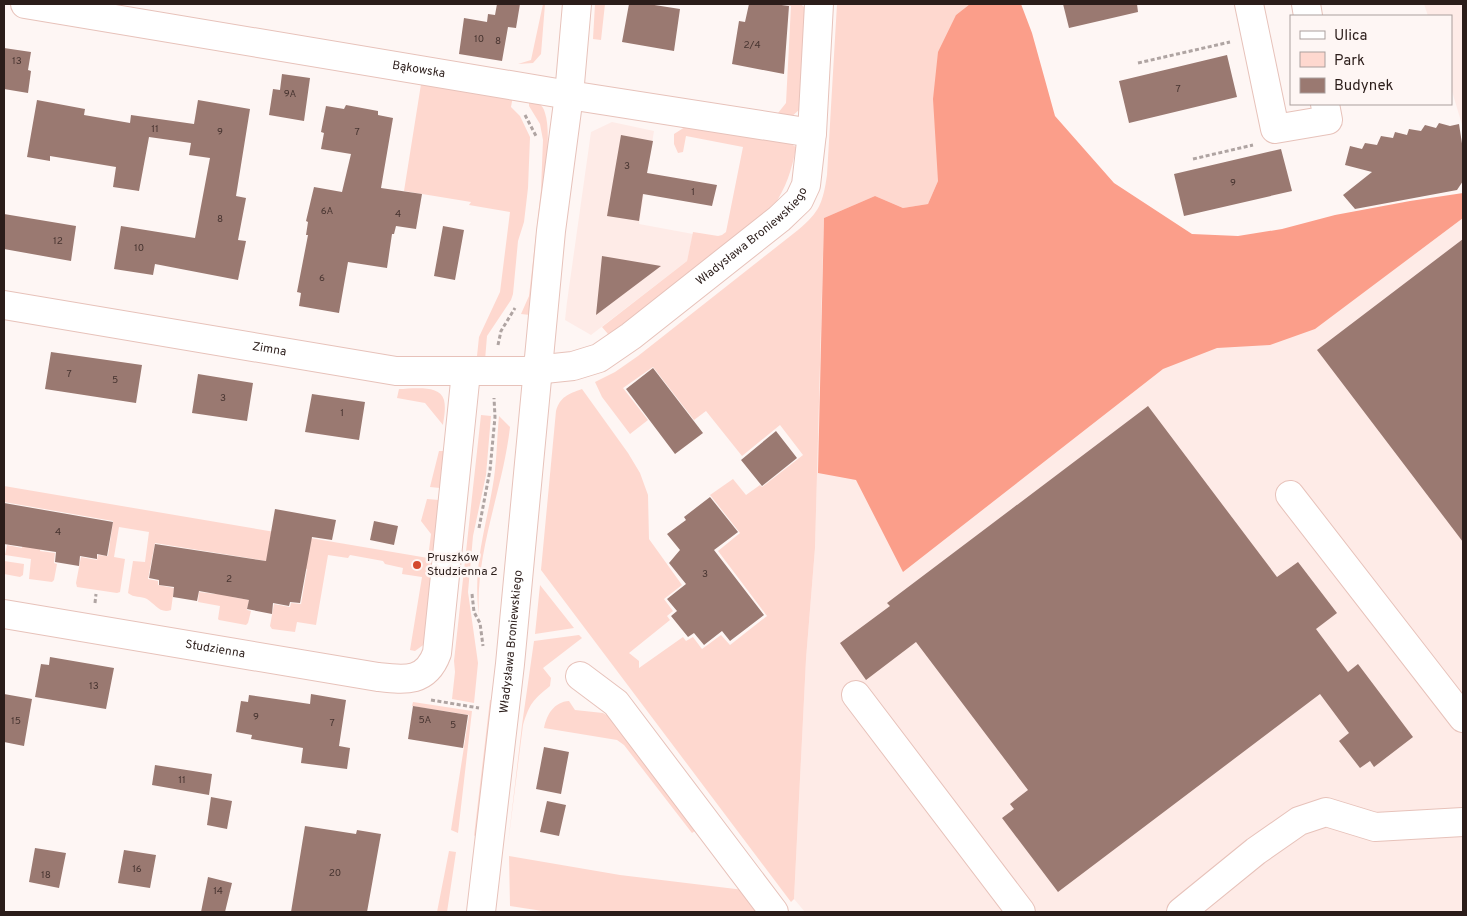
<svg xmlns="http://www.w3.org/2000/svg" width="1467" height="916" font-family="Overpass,sans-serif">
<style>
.built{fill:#feebe7}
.green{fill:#fed8cf}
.forest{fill:#fb9e8a}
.building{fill:#9a7971}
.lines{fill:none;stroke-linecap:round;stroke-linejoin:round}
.minor-casing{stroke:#e7c2ba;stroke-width:30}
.path{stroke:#afa4a2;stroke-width:3;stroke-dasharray:4 2.5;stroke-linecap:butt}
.minor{stroke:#fff;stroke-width:28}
.poi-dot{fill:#d4492d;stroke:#fef6f4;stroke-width:2}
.labels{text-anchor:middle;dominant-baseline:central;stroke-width:5;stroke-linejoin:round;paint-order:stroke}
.number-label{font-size:10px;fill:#473430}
.street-label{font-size:12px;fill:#2b1d1a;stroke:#fef6f4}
.poi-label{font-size:12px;fill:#2b1d1a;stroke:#fef6f4;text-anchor:start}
</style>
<rect width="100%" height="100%" fill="#fef6f4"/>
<!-- built -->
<path class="built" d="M841,4H976L1152,264L1463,196V912H805L794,899L806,659L815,548L824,218Z
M1424,4H1463V128L1451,88V16H1428Z
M612,122L654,131L639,224L693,234L687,261L591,335L565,320L567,302L591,132Z"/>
<!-- green -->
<path class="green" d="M543,4H545L541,54L533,63L518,64L531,60Z
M595,4H605L601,40L593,39Z
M782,4H801L805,8L800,109L790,118L765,119L766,112L778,113L786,103L791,6Z
M837,4H970L956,15L938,156V181L928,204L903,208L875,196L824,218L815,548L806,659L794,899L791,902L541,570L556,411C560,397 568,394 582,389L628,453L640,473L648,495L649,539L682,585L664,599L673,611L667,616L670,620L629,653L639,661V668L683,637L686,641L693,637L702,649L721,635L730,645L767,616L718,551L740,533L710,495L733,479L746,495L760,485L762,487L803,455L780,425L742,456L706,411L694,420L653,367L623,388L648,420L630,434L602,397L595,382L615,372L638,356L798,230C820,212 823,202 827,175Z
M422,78L513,96L511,107L520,116L530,137L528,188L524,222L518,241L513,294L511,300L487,336L485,360H481L477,356L479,337L500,292L510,212L469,205L471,202L404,191Z
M529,99C537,102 543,104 545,113C551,131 546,169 543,189C539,231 535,273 530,315L521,314L529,296L541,190L543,140L540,124L529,106Z
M692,126L789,143L796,147C792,170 786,188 773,207L616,335L608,334L602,327L687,261L693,232L718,236L722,235L726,232L743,147L686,136L683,152L678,153L674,144V134L685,127Z
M399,389C412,389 440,384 444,400C446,408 444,417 443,425L425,403L397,398Z
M481,415L491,416L486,475L473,536L468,592L478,663L474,703L452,699L455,672L454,661Z
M499,416L510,427C503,490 475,551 479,615C472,565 487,525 494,478C497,457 497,436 499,416Z
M439,451H444L440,488L430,487Z
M4,486L428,558L431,534L421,521L427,499L439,500L426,643L415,651L410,650L422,577L402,574L403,568L385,564L383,561L350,555L348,558L328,555L316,625L297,622L295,632L272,629L270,626L274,604L290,607L291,603L301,604L307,569L292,565L155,543L148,579L158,581V585L174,588L171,610C160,614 155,604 147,599C141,596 134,598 128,593L133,561L145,562L149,532L119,527L114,557L125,559L120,592L117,593L77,587L76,583L81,557L97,560L98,555L108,556L113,521L4,502Z
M23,543L41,546L40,551L55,553L54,563L57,564L54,580L52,582L29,579L31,559L5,555L7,545L22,548Z
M4,561L24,564L23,575L20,577L4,574Z
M540,585L574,628L535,634Z
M216,590L233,593V597L249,600L247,610L251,611L248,623L246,625L219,620L218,619L220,606L198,602L199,592L215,594Z
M579,635L582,638L543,668L551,678L550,686C532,701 530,703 523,725L508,844L522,725L534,641Z
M490,700H494L478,833L474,836Z
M569,701L575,710L603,713L610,717L698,829L692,833L624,745L617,740L544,728C547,714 554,702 569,701Z
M413,702L472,711L458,833L451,830L469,715L412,706Z
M449,851L456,852L447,912H437Z
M509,856L620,875L744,890L760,912H549L510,906Z"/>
<!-- forest -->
<path class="forest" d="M970,4H1021L1032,33L1055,116L1114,183L1192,234L1238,236L1282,229L1335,215L1410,201L1463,193V218L1315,329L1270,345L1217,348L1163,369L903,572L856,480L818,473L824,218L875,196L903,208L928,204L938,181L933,99L938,52L956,15Z"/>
<!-- building -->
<path class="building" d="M497,4H520L516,28L508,27L502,61L459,54L464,18L487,22L488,14L495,15Z
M629,4H648L680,9L674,51L622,42Z
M749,4H774L789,6L784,74L732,64L739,21L745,22Z
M1063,4H1137L1138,12L1069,28Z
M4,48L31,52L28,70L31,71L28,93L4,89Z
M1227,55L1237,97L1129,123L1119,81Z
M282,74L310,78L304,121L269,115L273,89L280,90Z
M37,100L85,109L84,115L130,123L131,115L194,124L198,100L250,109L236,196L246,198L238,240L246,241L238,280L155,264L153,275L114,269L121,226L195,238L210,158L189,155L191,143L149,137L139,191L113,187L116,167L50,156V161L27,157Z
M346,105L378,111V115L393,118L381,188L422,194L416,229L396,226L394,234H392L387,268L348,262L339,313L299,306L301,293L297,292L308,235H306L308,222L306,221L314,187L342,192L351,154L321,149L324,133L321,132L326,106L344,109Z
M1439,123L1450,126L1459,124L1463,150V181L1457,190L1355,209L1343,195L1372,172L1345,165L1350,146L1362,149L1365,143L1377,145L1381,136L1393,138L1395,132L1407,135L1409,129L1421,131L1425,125L1436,128Z
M621,135L653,141L647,173L717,185L712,206L643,194L639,221L607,216Z
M1281,149L1292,191L1184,216L1174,174Z
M4,214L76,226L71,261L4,249Z
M443,226L464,230L455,280L434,276Z
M1463,239V542L1317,350Z
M602,256L661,266L596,315Z
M51,352L142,365L136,403L45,389Z
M653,368L703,433L675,454L626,389Z
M198,374L253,383L247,421L192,413Z
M312,394L365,402L359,440L305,432Z
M1148,406L1277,577L1298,562L1337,613L1316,629L1348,672L1358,664L1413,737L1374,767L1370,761L1360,768L1339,741L1349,733L1320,694L1058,892L1002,818L1014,809L1010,804L1028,790L916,642L866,680L840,643L890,606L887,603Z
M776,431L797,458L762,486L741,460Z
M710,497L738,532L714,550L764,615L730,641L722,631L704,645L694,633L688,637L671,616L677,611L667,599L686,584L669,563L680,550L667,534L686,520L684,517Z
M4,503L113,522L107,556L97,554V559L80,556L79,566L55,562L56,552L4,544Z
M275,509L336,520L332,540L312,537L300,603L290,602L289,606L273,603L272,614L247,609L249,600L227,596L199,591L197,601L173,597L174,587L159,585V580L149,578L155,544L266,561Z
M374,521L398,526L394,545L370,540Z
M50,657L114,668L106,709L35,697L41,664L49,665Z
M4,694L32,699L24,746L4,742Z
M311,694L346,700L339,746L350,748L347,769L301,763L303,748L251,739L252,735L236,732L241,701L248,702L249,695L310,704Z
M413,706L468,715L463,748L408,739Z
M544,747L569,752L561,794L536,789Z
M155,765L212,774L209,795L152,785Z
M211,797L232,801L227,829L207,825Z
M547,801L566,805L559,836L540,832Z
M305,826L356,834L357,830L381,834L367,912H291Z
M35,848L66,853L59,888L29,882Z
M124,850L156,855L150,888L118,883Z
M208,877L232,883L225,912H201Z"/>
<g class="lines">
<defs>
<g id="minor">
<path id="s1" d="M25,4L569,95L812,133"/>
<path d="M1249,4L1275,129L1328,120L1325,104"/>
<path d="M1306,4L1308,16"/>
<path id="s2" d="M4,305L396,371H525L573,366L599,358L631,336L779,219L799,200L806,185L812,133L819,4"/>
<path d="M1290,495L1463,718"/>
<path id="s3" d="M4,614L378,677C405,680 426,683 437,653L466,372"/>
<path d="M580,676L616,703L774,912"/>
<path d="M856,695L1021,912"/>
<path id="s4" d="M481,912L510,664L551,231L569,95L577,4"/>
<path d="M1181,912L1256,851L1299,821L1326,812L1375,827L1463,822"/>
</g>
</defs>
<!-- minor casing -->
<use href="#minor" class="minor-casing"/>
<!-- path -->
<path class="path" d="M1138,63L1230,42
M525,115L536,136
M1193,159L1253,145
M498,345L501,331L515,308
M479,528L490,470L495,417L494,398
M472,594L474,612L480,623L483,646
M95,603L96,594
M431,700L479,708"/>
<!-- minor -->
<use href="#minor" class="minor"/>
</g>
<!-- markers -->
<circle class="poi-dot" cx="417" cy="565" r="5"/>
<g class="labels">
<!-- number labels -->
<g class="number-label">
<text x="479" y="39">10</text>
<text x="498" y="41">8</text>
<text x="752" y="45">2/4</text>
<text x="17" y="61">13</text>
<text x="1178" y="89">7</text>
<text x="290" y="94">9A</text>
<text x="155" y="129">11</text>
<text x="220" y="132">9</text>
<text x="357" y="132">7</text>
<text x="627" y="166">3</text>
<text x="1233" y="183">9</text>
<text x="693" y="192">1</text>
<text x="327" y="211">6A</text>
<text x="398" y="214">4</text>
<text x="220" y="219">8</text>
<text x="58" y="241">12</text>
<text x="139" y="248">10</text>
<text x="322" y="278">6</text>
<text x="69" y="374">7</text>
<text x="115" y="380">5</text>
<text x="223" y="398">3</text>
<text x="342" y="413">1</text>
<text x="58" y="532">4</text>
<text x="705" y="574">3</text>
<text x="229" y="579">2</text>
<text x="94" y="686">13</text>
<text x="256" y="717">9</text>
<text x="425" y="720">5A</text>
<text x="16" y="721">15</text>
<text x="332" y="723">7</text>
<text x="453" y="725">5</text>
<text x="182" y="780">11</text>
<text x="137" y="869">16</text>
<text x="335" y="873">20</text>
<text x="46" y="875">18</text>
<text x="218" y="891">14</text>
</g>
<!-- street labels -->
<g class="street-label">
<text stroke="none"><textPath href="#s1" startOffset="399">Bąkowska</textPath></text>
<text stroke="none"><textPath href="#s2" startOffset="798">Władysława Broniewskiego</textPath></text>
<text stroke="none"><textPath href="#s2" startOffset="269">Zimna</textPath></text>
<text stroke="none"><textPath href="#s4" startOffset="272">Władysława Broniewskiego</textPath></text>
<text stroke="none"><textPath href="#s3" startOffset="214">Studzienna</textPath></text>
</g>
<!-- poi labels -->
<g class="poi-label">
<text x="427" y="558">Pruszków<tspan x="427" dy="14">Studzienna 2</tspan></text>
</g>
</g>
<!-- border -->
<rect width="1467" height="916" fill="none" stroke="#2b1d1a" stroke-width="10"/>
<!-- legend -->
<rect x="1290" y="15" width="162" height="90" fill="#fef6f4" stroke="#aa9f9d"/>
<rect x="1300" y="31" width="25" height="8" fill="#ffffff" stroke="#aa9f9d"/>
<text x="1334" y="40" font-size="15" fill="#2b1d1a">Ulica</text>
<rect x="1300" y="52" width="25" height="15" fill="#fed8cf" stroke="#aa9f9d"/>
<text x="1334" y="65" font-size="15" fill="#2b1d1a">Park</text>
<rect x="1300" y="78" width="25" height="15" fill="#9a7971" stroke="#aa9f9d"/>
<text x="1334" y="90" font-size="15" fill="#2b1d1a">Budynek</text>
</svg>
